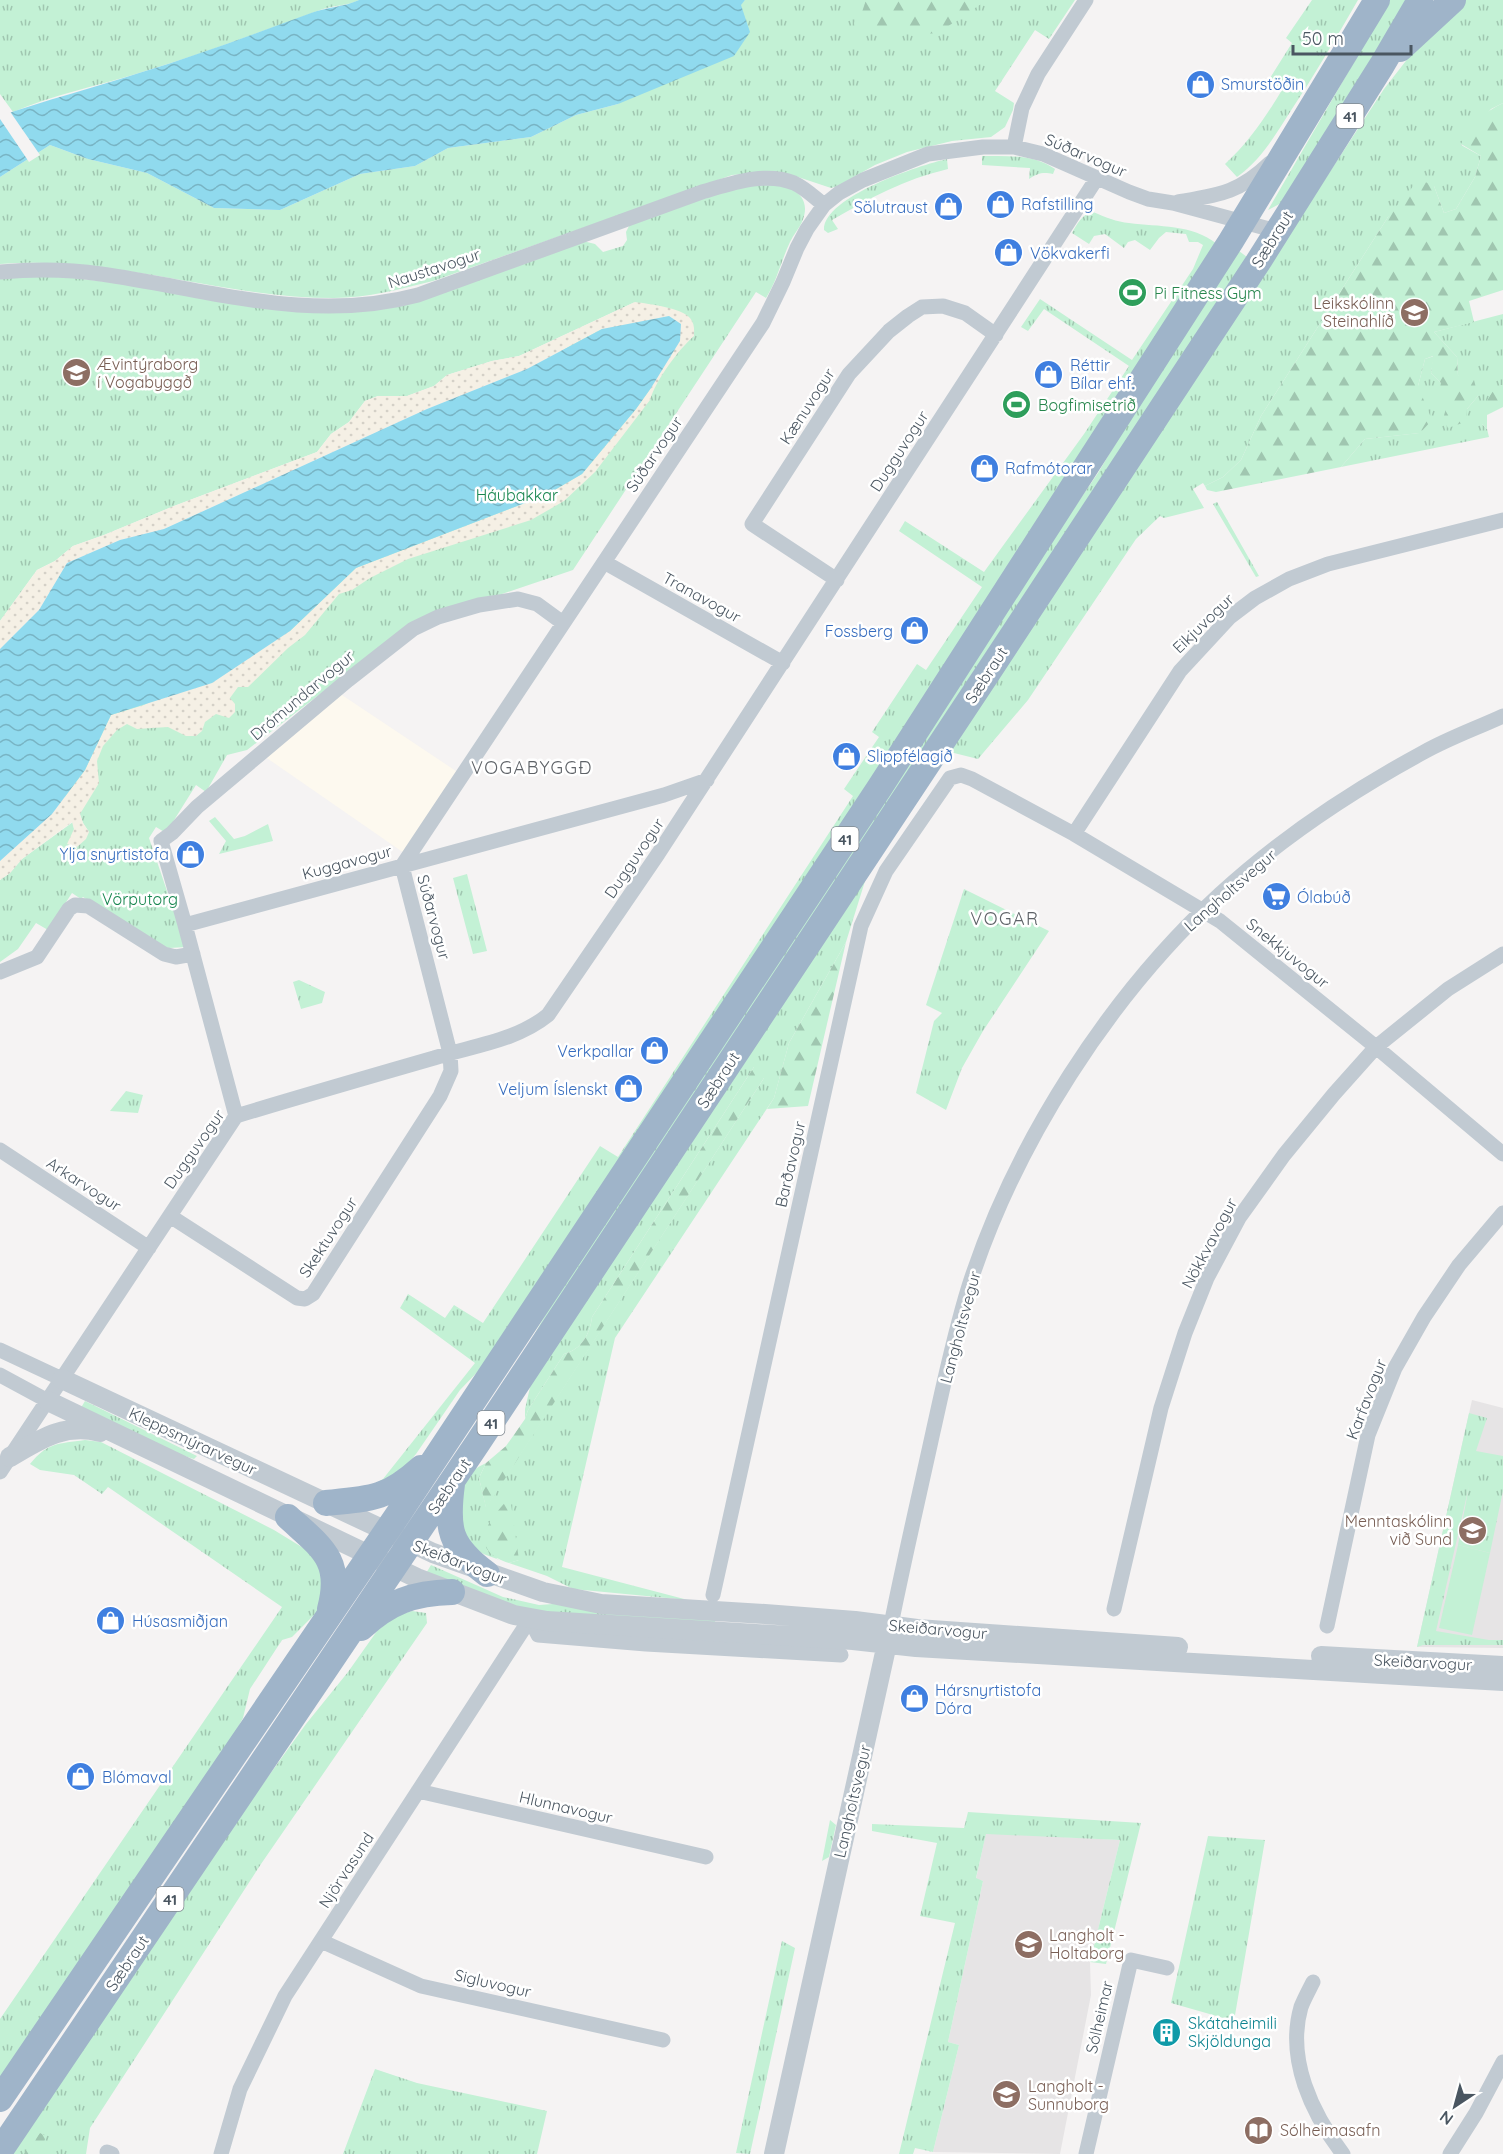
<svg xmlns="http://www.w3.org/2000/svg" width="1503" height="2154" font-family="Quicksand,sans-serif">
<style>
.commercial{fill:#fdf9ef}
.education{fill:#e6e4e5}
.grass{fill:url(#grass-tufts)}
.forest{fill:url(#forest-firs)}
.sand{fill:url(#sand-dots)}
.garden{fill:#c3f1d5}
.water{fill:url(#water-waves)}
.pier{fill:#f5f3f3}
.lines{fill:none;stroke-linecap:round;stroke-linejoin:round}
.minor{stroke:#c1cad2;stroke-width:15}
.tertiary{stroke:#c1cad2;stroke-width:20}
.trunk{stroke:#9fb4c9;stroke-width:26}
.labels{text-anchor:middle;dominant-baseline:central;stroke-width:5;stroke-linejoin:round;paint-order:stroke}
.shield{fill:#fff;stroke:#808990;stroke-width:1.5}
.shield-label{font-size:15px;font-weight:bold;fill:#4a5661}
.shop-label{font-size:16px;fill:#366cbe;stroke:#fff;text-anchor:start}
.street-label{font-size:16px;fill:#4a5661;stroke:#fff}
.leisure-label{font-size:16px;fill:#27864d;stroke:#fff;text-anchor:start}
.education-label{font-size:16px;fill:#785e54;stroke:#fff;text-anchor:start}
.park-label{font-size:16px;fill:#17864f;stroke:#fff}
.culture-label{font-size:16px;fill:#0d838f;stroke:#fff;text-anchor:start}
.neighbourhood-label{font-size:18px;letter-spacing:1.5px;fill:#5f6368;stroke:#fff}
</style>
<defs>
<pattern id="grass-tufts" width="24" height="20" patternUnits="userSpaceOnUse" patternTransform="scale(1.5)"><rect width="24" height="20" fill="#c3f1d5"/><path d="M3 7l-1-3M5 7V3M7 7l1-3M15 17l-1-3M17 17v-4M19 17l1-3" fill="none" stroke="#a0c6b0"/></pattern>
<pattern id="forest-firs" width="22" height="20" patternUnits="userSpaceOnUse" patternTransform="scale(1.5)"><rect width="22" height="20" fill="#c3f1d5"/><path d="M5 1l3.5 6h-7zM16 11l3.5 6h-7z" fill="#a0c6b0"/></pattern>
<pattern id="sand-dots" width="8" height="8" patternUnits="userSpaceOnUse" patternTransform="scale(1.5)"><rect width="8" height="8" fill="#f5f0e5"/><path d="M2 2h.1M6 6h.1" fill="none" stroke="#d4d0c7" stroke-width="1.8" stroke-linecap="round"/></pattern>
<pattern id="water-waves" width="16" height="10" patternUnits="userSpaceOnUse" patternTransform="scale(1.5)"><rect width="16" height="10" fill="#90daee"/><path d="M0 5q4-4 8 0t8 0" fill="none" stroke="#78b4c4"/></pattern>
</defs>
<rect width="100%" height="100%" fill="#f5f3f3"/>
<!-- commercial -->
<path class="commercial" d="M339,693L459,773L404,853L261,754Z"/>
<!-- education -->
<path class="education" d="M1472,1400L1503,1408V1648L1417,1647Z
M986,1833L1120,1840L1090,1962L1091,1995L1060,2154L933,2152L959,2045L948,2042L983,1881L976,1879Z"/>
<!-- grass -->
<path class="grass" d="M0,0H359C347,6 333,5 320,10C260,32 200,55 139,73C97,86 53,95 13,112L0,94Z
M745,0H1075L1049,39L1035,30L995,91L1014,103L1013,110L1005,127L991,137L952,141L907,152L875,165L838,186L831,188L798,177L768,172L732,175L433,281C400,289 368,298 334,298C222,298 113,255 0,264V177L50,145L88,159L147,173L214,208L280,210L360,174L415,166L448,148L531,137L576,115L618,104Z
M1312,0H1358C1336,38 1314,76 1290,112C1274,137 1261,160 1237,177L1225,164C1249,142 1265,118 1282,90L1270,78L1292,43L1286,38Z
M1390,0H1409L1287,200L1268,210Z
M1463,0H1503V103L1491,109L1461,145L1481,156L1475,177L1456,209L1444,213L1434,186L1388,217L1261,416L1241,460L1223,477L1205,486L1203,483L1193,489L1204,508L1164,518L1160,516L1136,539L1028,700L978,759L950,752L1384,89L1423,39Z
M982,156C1007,156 1034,154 1055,169L1053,174C1043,172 1038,173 1029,179L1030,168L982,165Z
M947,159L948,169C905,179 870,198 832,220L838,229L828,233L824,230C823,197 920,165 947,159Z
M766,181C788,186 814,193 802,222C799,229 793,235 790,242C781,261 777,281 766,298L756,292L573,570L410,625L247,750L227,755L206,792L196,785L166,833L156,827L149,838L186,947L169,948L161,946L83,897L81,899L72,893L48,930L36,923L18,949L0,962V880L10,873L22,859L73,822L74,829L89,832L83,823L80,814L0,726L635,302L519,356L492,361L447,375L434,386L407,396H378L365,401L349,422L331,434L317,452L174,506L104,535L73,546L55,561L37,570L0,621V279L47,275L360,311L583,241L595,244L603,252L623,246L627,240L626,232L630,224L693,200Z
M1093,212C1105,217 1117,222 1129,223C1159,227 1192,224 1217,244L1101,431L486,1363L460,1390L416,1454L396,1478L373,1485L383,1479L475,1363L400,1308L408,1294L445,1318L454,1305L483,1323L600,1146L618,1157L853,796L844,789L879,737L872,732L917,664L926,670L982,587L899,531L905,521L984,572L1084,434L1129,366L1044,309L1028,331L1021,327L1040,299L1132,360L1193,269L1203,245L1198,242H1189L1186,234L1166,232L1159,238L1150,250L1135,240L1128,242L1124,248L1105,234L1094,236L1089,244L1072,233C1077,224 1082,214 1093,212Z
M1239,251L1247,257L524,1353L556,1296L989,632L1098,473L1137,407Z
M1503,314V385H1501L1482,424L1487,429L1489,437L1341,467L1365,439L1419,433L1418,386L1425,359L1434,356L1431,373L1467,409L1478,396L1458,375L1457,357L1434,332Z
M1217,502L1259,576L1256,577L1213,504Z
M215,817L234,839L245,836L268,824L273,841L219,854L226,841L209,821Z
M467,874L487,951L473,954L453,878Z
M866,878L846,942L789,1043L774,1098L615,1338L562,1567L688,1600L573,1589L547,1576L509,1563L519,1560L496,1558L501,1561C494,1557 482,1555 476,1549C462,1538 454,1499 462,1484C467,1474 477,1467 486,1463L479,1478L486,1507L764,1078L754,1067L592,1317C590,1334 582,1349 564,1354L528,1410L525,1419V1409L531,1383Z
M964,889L1049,931L983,1031L962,1068L946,1110L916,1093L934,1021L942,1013L926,1005Z
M299,980L325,992L322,1003L301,1009L293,982Z
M126,1091L143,1095L138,1113L110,1111Z
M85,1401L197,1456L194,1459L158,1448L79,1411Z
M1469,1413L1487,1418L1476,1451L1503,1456V1491L1490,1553L1458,1545L1469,1486L1436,1631L1489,1640H1503V1645H1423L1417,1647Z
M85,1440L101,1442L274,1530L305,1549L320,1563L326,1592L317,1612L292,1637L282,1640L250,1689L243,1718L230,1742L0,2081V2019L282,1607L108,1487L102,1494L74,1475L40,1470L30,1464C48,1442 58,1444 85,1440Z
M431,1565L503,1597L539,1605L567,1603L716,1618L714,1626L542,1616L425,1575Z
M412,1611L426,1613L427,1623L261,1864L90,2128L86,2154H11L252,1799L306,1724L348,1672L377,1631L396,1616Z
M968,1812L1141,1823L1106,1964L1090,1962L1120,1840L986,1834L976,1878L983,1881L948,2042L959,2045L933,2152L915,2148L913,2154H899L955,1923L920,1916L937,1843L872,1831V1824L964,1828Z
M830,1820L836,1825L829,1857L822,1861Z
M1208,1836L1265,1840L1234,2021L1171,2003Z
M782,1941L795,1948L750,2154L736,2153Z
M375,2069L417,2083L547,2111L537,2154H343Z"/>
<!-- forest -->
<path class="forest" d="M866,0H987L938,33L911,35L905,25L857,32L854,23L861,15Z
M1503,103V290L1469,301L1474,322L1434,332L1457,357L1458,375L1474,380L1478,396L1467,409L1465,422L1448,428L1443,419L1447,405L1438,397L1441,383L1431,373L1433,356L1425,359L1418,386L1432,420L1420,433L1365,439L1341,467L1216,492L1207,490L1205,486L1223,477L1241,460L1261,416L1388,217L1419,179L1434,186L1444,213L1456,209L1475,177L1481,156L1461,144C1471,124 1483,113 1503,103Z
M1501,385H1503V407L1487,415V429L1482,424C1483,409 1487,393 1501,385Z
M846,942L808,1106L767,1109L774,1098L789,1043Z
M763,1066L766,1072L764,1078L486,1508L479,1478L486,1463L506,1446L525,1419L528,1410L564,1354C582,1349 590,1334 592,1317L754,1067Z
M510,1497L519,1560L509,1563C464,1548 490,1519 510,1497Z
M40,2133L46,2136L40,2154H24Z"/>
<!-- sand -->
<path class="sand" d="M635,302C649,304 682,308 690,318C695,324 694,330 694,336C678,350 656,380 650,400L595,472L564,501L531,520L408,559L370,578L352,590L339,594L305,635L288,648L248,687H238L230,698L235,704V712L229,718L216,714L205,722L202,731L196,736H186L168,727L137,729L127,724L117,730L103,746L97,761L99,783L80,814L83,823L89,832L86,839L77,847L67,844L74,829L72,822L22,859L10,873L0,880V861L52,814L85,770L111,715L144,705L290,631L356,568L546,495L582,474L636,409L651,388L602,329L527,369L427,409L164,529L120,540L67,563L39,610L0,649V621L37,570L55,561L73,546L104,535L174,506L317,452L331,434L349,422L365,401L378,396H407L434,386L447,375L492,361L519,356Z"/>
<!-- garden -->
<path class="garden" d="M1458,1545L1490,1553L1472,1635L1439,1628Z"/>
<!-- water -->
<path class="water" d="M359,0H745L741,5L750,32L734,56L618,104L576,115L531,137L448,148L415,166L360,174L280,210L214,208L147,173L88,159L50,145L0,177V116C46,100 93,88 139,73C198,55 254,34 311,13C327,7 344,7 359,0Z
M669,316L681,324L680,341L651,388L636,409L582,474L546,495L356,568L290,631L212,683L111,715L85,770L52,814L0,861V649L39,610L67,563L120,540L164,529L427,409L527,369L602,329Z"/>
<!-- pier -->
<path class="pier" d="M9,110L40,155L29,162L0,119V113Z"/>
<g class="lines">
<!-- minor -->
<path class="minor" d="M1014,147L1022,108L1038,74L1086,0
M1178,202C1219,195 1239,193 1270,163
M0,272C34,269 67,269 101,274C208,289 310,324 418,295L702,192C730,184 765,171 794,183C805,188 814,197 824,205
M604,562L783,663
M837,580L752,524L849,374L889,331L908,316L922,307L943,306L965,313L996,335
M1074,834L1180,671L1230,617L1255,598L1289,579L1328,564L1503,520
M185,925L161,841L172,833L197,807L348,680L413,629L438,617L479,605L518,599L537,604L563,623
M0,972L37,957L69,909L75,905L88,906L164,954L176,957L193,954
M236,1116L185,925L664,795L707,780
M0,1150L149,1248
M170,1216L297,1298L305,1299L313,1294L440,1096L451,1071L450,1053L402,866L763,323L783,282L797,248L807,229L824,205L839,193L863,180L928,154L983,147H1014L1043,154L1129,192L1148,199L1173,203L1277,231
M0,1350L62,1379
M0,1375L48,1401
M0,1472L236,1116C302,1096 368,1077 434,1058C472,1046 516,1041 548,1015L658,854L1097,178
M713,1595L861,926L886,871L950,778L961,775L972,779L1074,834L1220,921L1376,1047L1503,1154
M1114,1609L1161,1408L1185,1333L1207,1278L1239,1218L1284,1155L1334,1094L1376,1047L1448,989L1503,954
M891,1625C904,1560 919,1496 933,1432C944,1383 954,1334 969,1286C1015,1143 1109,996 1220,894C1280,839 1352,791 1424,752C1449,738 1477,728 1503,716
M1327,1626L1368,1435L1395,1368L1424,1317L1459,1265L1503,1213
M418,1791L706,1857
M321,1941L421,1986L663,2040
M1313,1982C1309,1990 1304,1999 1301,2007C1286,2059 1312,2114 1343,2154
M107,2152L112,2154
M221,2154L240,2089L285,1996L530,1619L538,1635L646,1644L841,1655
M1086,2154L1131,1960L1167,1968
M1450,2154L1476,2113L1503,2062"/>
<!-- tertiary -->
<path class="tertiary" d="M62,1379L433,1553L543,1592L601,1604L765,1614L855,1621L917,1629L1178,1647
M48,1401L417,1578L514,1615L547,1621L853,1640L916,1647L1503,1681
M10,1457C39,1440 65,1422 100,1432
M1321,1656L1503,1666
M774,2154L890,1630"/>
<!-- trunk -->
<path class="trunk" d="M1400,49L1453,0
M452,1484C446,1529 449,1546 487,1574
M326,1503C370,1499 387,1499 421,1468
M288,1517C322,1548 343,1560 330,1609
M361,1628C389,1602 413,1593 452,1592
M0,2099L399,1513L880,787L1231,241L1377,0
M0,2151L477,1444L987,674L1260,259L1382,65L1420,0"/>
</g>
<!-- icons -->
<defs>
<symbol id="shop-disc" viewBox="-11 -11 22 22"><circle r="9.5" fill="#3f7fe0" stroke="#fff"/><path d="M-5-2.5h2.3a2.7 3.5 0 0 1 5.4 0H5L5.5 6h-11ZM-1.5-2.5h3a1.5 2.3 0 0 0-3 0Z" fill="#fff"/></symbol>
<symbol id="stadium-disc" viewBox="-11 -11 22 22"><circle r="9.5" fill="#2e9e5b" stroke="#fff"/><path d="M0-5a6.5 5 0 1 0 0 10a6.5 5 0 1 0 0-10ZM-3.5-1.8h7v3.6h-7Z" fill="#fff"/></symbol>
<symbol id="school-disc" viewBox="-11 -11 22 22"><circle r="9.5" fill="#8d6e63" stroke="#fff"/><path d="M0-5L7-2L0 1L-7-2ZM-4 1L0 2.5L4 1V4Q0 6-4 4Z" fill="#fff"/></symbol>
<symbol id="supermarket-disc" viewBox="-11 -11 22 22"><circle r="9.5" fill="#3f7fe0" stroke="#fff"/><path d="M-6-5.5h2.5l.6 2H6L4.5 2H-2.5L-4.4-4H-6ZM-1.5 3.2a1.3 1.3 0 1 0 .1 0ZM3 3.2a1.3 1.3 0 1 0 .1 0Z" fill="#fff"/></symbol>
<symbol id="university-disc" viewBox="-11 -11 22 22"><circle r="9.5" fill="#8d6e63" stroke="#fff"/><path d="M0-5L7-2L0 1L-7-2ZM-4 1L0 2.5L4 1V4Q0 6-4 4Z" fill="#fff"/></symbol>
<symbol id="building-disc" viewBox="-11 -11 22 22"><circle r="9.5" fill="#0f9aa8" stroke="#fff"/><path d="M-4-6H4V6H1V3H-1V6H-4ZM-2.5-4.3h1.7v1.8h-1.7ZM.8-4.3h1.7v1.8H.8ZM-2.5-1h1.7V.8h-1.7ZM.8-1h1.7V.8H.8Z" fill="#fff"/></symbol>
<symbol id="library-disc" viewBox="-11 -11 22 22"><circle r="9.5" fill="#8d6e63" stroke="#fff"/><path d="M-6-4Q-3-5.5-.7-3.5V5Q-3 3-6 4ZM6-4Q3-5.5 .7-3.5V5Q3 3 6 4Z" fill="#fff"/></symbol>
</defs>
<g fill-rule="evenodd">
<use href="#shop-disc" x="1184" y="68" width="33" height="33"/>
<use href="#shop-disc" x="984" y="188" width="33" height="33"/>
<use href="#shop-disc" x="932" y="190" width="33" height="33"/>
<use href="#shop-disc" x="992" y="236" width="33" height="33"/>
<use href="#stadium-disc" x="1116" y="276" width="33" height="33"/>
<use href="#school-disc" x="1398" y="296" width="33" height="33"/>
<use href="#school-disc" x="60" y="356" width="33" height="33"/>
<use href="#shop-disc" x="1032" y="358" width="33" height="33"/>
<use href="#stadium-disc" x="1000" y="388" width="33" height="33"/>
<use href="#shop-disc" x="968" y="452" width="33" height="33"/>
<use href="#shop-disc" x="898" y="614" width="33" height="33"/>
<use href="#shop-disc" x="830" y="740" width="33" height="33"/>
<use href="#shop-disc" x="174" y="838" width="33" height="33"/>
<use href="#supermarket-disc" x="1260" y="880" width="33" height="33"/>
<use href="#shop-disc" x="638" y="1034" width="33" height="33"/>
<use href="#shop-disc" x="612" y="1072" width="33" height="33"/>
<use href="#university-disc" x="1456" y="1514" width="33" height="33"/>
<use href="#shop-disc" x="94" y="1604" width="33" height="33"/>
<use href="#shop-disc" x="898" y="1682" width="33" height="33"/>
<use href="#shop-disc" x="64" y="1760" width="33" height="33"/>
<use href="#school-disc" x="1012" y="1928" width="33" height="33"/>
<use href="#building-disc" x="1150" y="2016" width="33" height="33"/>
<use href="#school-disc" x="990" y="2078" width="33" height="33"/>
<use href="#library-disc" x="1242" y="2114" width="33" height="33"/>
</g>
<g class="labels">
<!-- shield labels -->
<g class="shield">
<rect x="1336.5" y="104" width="27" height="24" rx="4.5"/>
<rect x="831.5" y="827" width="27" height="24" rx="4.5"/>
<rect x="477.5" y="1411" width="27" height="24" rx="4.5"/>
<rect x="156.5" y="1887" width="27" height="24" rx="4.5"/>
</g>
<g class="shield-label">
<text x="1350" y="116">41</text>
<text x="845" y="839">41</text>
<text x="491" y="1423">41</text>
<text x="170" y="1899">41</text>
</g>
<!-- shop labels -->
<g class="shop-label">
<text x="1221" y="84">Smurstöðin</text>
<text x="1021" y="204">Rafstilling</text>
<text x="928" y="207" text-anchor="end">Sölutraust</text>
<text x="1030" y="253">Vökvakerfi</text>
<text x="1070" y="365">Réttir<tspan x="1070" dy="18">Bílar ehf.</tspan></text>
<text x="1005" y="468">Rafmótorar</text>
<text x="893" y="631" text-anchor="end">Fossberg</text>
<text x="867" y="756">Slippfélagið</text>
<text x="169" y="854" text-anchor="end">Ylja snyrtistofa</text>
<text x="1297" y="897">Ólabúð</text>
<text x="634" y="1051" text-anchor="end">Verkpallar</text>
<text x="608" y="1089" text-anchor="end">Veljum Íslenskt</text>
<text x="132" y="1621">Húsasmiðjan</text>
<text x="935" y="1690">Hársnyrtistofa<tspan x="935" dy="18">Dóra</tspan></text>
<text x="102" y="1777">Blómaval</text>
</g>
<!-- street labels -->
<g class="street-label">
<text transform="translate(1086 155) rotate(23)">Súðarvogur</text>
<text transform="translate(1272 239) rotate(-58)">Sæbraut</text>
<text transform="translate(434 268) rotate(-18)">Naustavogur</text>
<text transform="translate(807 406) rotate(-57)">Kænuvogur</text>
<text transform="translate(899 451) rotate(-57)">Dugguvogur</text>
<text transform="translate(654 454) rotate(-56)">Súðarvogur</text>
<text transform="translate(702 597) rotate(29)">Tranavogur</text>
<text transform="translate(1203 623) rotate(-44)">Eikjuvogur</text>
<text transform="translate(986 675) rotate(-57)">Sæbraut</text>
<text transform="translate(302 695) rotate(-40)">Drómundarvogur</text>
<text transform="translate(634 858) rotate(-56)">Dugguvogur</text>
<text transform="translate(347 862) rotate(-15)">Kuggavogur</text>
<text transform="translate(1230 890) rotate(-41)">Langholtsvegur</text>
<text transform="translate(434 917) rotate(75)">Súðarvogur</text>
<text transform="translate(1288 953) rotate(39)">Snekkjuvogur</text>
<text transform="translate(718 1080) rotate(-57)">Sæbraut</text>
<text transform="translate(194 1149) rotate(-55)">Dugguvogur</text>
<text transform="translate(790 1164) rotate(-77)">Barðavogur</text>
<text transform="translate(84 1184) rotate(33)">Arkarvogur</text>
<text transform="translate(328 1237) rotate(-57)">Skektuvogur</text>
<text transform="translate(1209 1243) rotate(-62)">Nökkvavogur</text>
<text transform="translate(960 1327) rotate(-75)">Langholtsvegur</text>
<text transform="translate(1366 1399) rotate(-69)">Karfavogur</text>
<text transform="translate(193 1441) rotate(25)">Kleppsmýrarvegur</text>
<text transform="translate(449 1486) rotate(-56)">Sæbraut</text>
<text transform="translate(460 1562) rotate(21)">Skeiðarvogur</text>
<text transform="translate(938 1629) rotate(5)">Skeiðarvogur</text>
<text transform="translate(1423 1662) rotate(3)">Skeiðarvogur</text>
<text transform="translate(852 1801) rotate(-77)">Langholtsvegur</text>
<text transform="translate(566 1807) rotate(13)">Hlunnavogur</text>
<text transform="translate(346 1870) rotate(-57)">Njörvasund</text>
<text transform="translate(127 1963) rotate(-56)">Sæbraut</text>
<text transform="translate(493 1983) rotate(13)">Sigluvogur</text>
<text transform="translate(1099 2017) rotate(-77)">Sólheimar</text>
</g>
<!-- leisure labels -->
<g class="leisure-label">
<text x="1154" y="293">Pi Fitness Gym</text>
<text x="1038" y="405">Bogfimisetrið</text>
</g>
<!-- education labels -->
<g class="education-label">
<text x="1394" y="303" text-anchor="end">Leikskólinn<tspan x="1394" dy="18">Steinahlíð</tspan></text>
<text x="97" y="364">Ævintýraborg<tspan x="97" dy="18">í Vogabyggð</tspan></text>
<text x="1452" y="1521" text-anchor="end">Menntaskólinn<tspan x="1452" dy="18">við Sund</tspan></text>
<text x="1049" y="1935">Langholt -<tspan x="1049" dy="18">Holtaborg</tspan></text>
<text x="1028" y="2086">Langholt -<tspan x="1028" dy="18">Sunnuborg</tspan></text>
<text x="1280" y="2130">Sólheimasafn</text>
</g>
<!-- park labels -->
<g class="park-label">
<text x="517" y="495">Háubakkar</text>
<text x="140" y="899">Vörputorg</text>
</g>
<!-- culture labels -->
<g class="culture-label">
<text x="1188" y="2023">Skátaheimili<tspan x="1188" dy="18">Skjöldunga</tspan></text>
</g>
<!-- neighbourhood labels -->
<g class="neighbourhood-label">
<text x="532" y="767">VOGABYGGÐ</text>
<text x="1005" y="918">VOGAR</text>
</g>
</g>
<!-- north arrow -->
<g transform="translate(1455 2106) rotate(216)" stroke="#ffffff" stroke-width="4.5" paint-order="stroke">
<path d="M0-4.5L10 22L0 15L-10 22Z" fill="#4a5661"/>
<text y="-9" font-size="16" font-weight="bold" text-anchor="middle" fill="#4a5661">N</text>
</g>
<!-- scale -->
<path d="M1293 45v9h118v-9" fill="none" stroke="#4a5661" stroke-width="3"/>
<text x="1302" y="45" font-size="18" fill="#4a5661" stroke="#ffffff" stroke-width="4.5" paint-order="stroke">50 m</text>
</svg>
